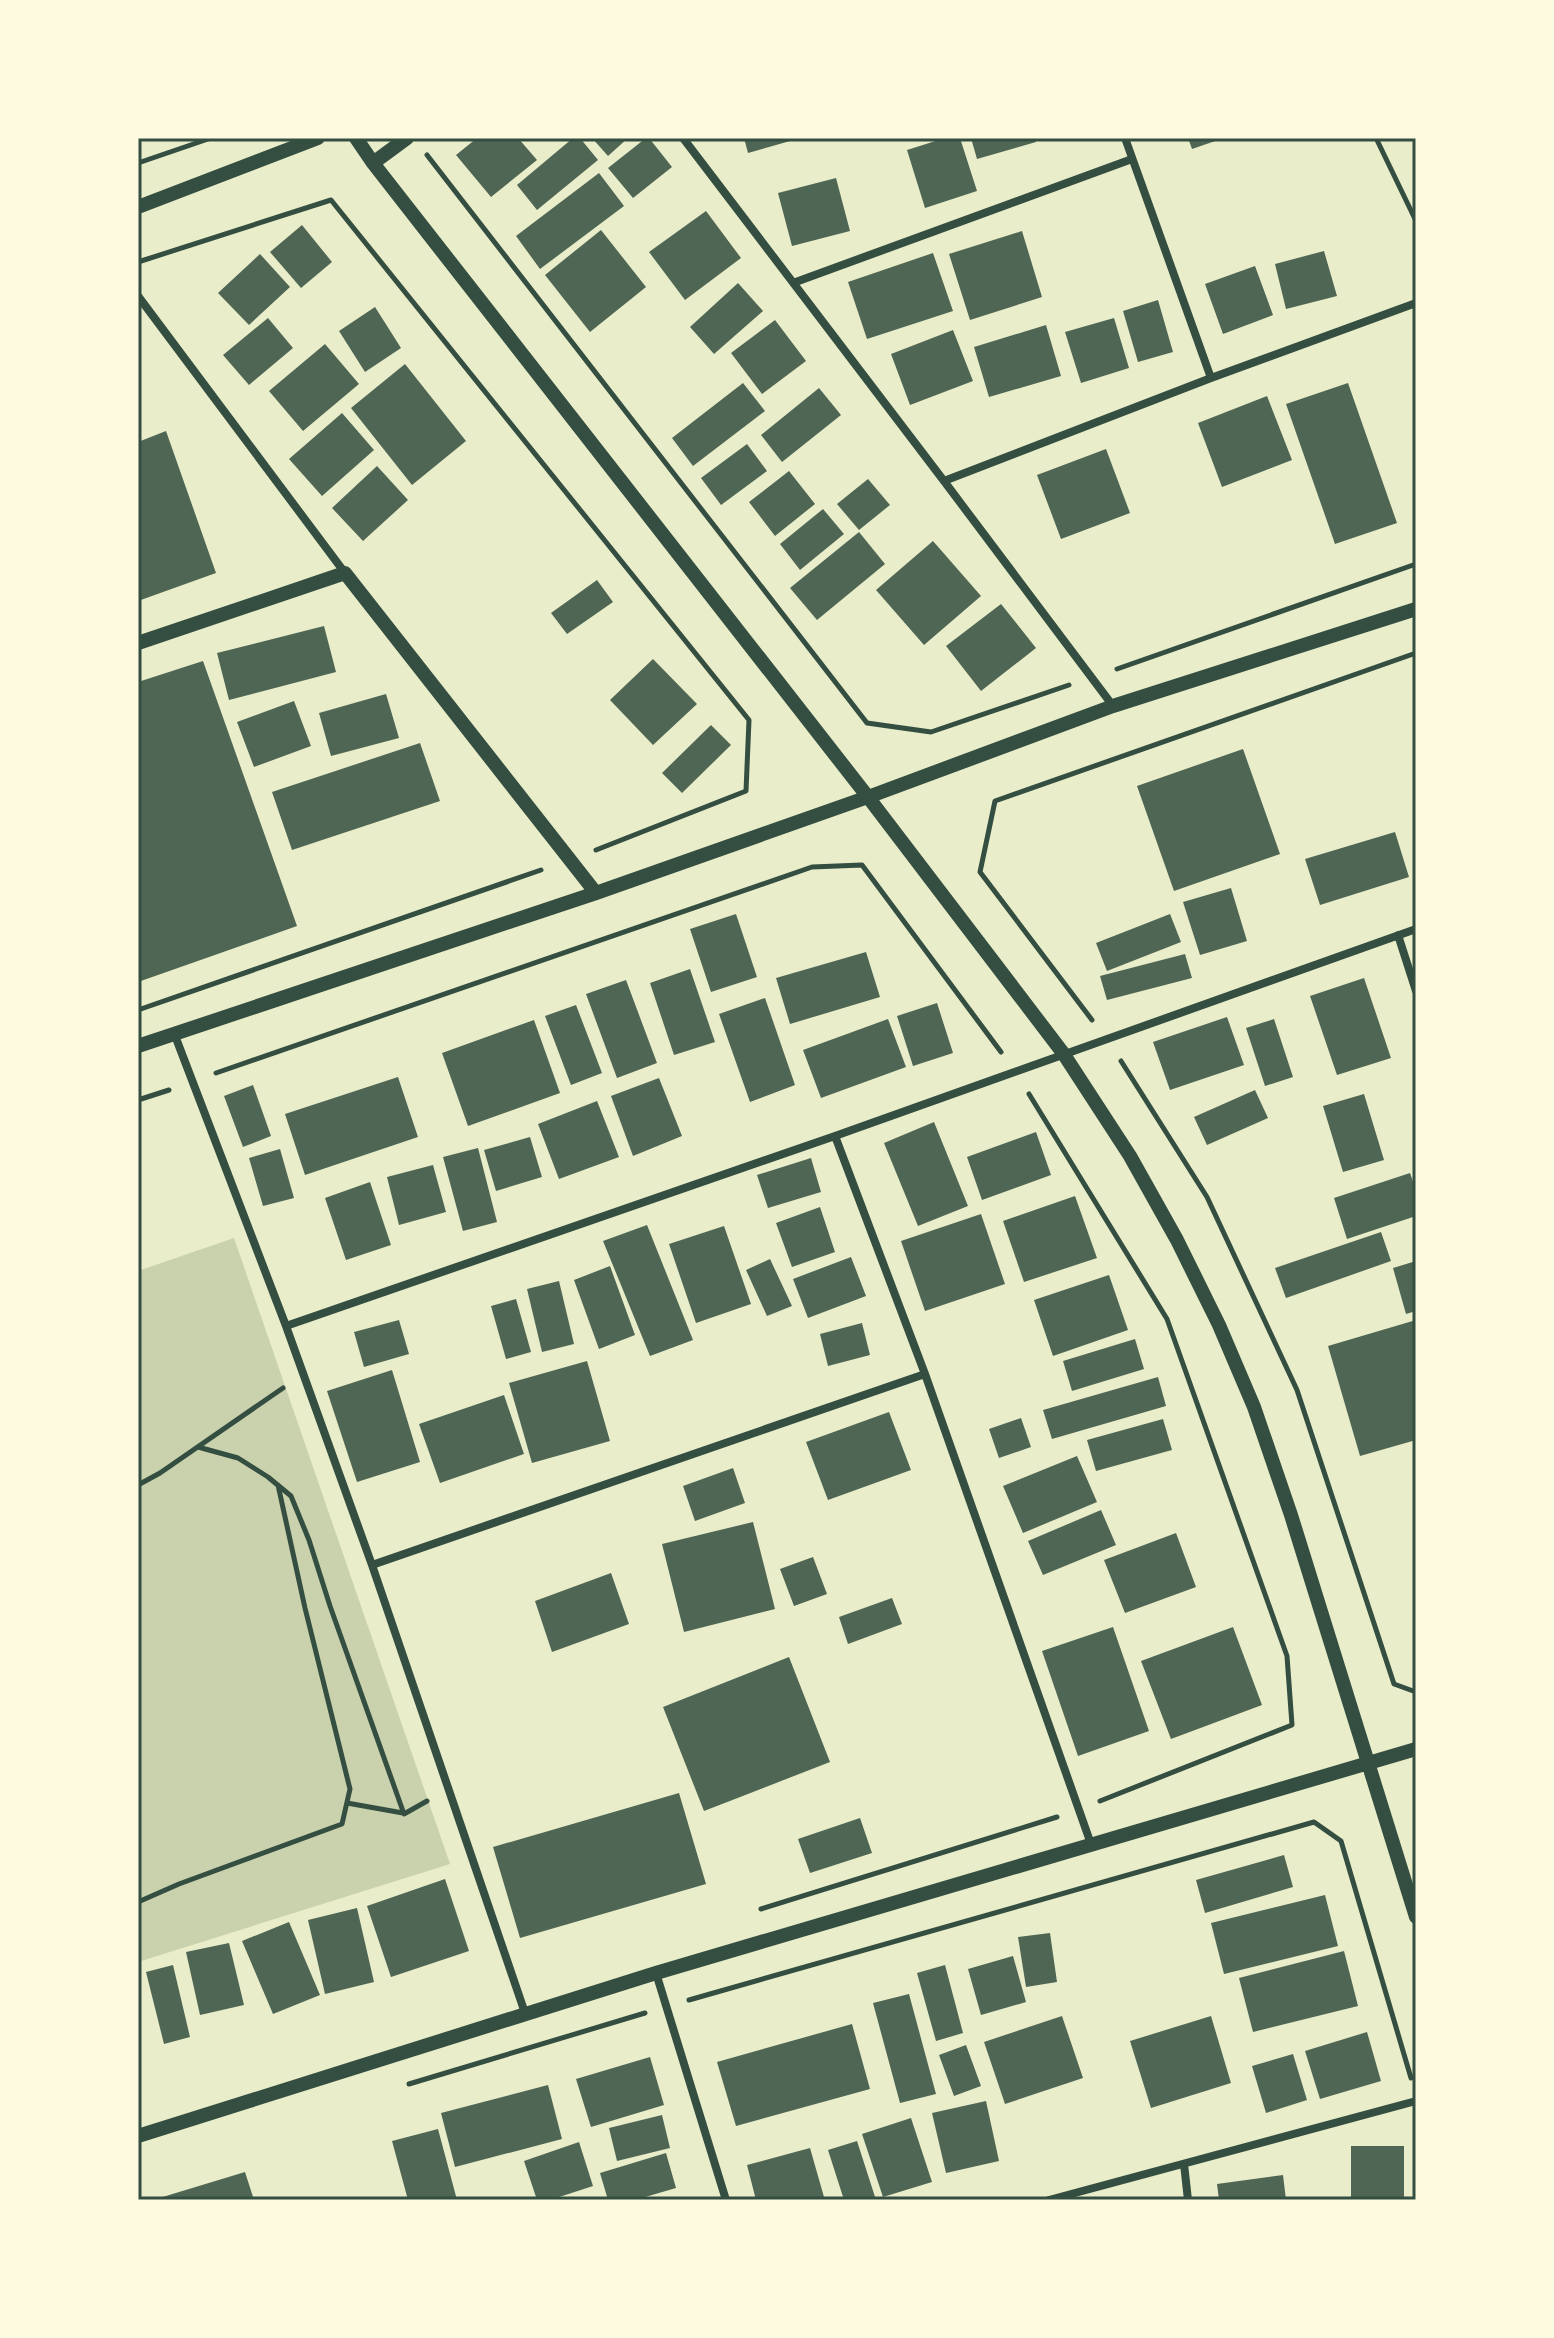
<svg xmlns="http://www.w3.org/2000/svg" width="1554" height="2338" font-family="'Open Sans',sans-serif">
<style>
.green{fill:#cad2ad}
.building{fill:#4f6655}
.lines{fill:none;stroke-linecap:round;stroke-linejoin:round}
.path{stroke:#344e41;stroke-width:5}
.minor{stroke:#344e41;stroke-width:8}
.tertiary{stroke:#344e41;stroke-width:14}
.neatline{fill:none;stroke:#344e41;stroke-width:3}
</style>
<rect width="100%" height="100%" fill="#e9edc9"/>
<!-- green -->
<path class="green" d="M234,1238L450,1864L138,1962V1271Z"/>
<!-- building -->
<path class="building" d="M477,138H518L537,160L491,197L456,155Z
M573,138H580L598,160L537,210L517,185Z
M592,138H628L608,156Z
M646,138H649L672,167L633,198L608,168Z
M744,138H797V139L748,153Z
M945,138H960L977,191L925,208L907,150Z
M971,138H1035L1036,142L977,159Z
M1188,138H1224L1192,149Z
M599,173L624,206L540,269L516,236Z
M836,178L850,231L792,246L778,193Z
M706,211L741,258L685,300L649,252Z
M302,225L332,262L301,288L270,252Z
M601,230L646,287L590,332L545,275Z
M1022,231L1042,297L970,320L949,254Z
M1324,251L1337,296L1286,309L1275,264Z
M933,253L953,311L867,339L848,282Z
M260,254L290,287L249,325L218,293Z
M1255,266L1273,315L1223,334L1205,284Z
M738,283L763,311L714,354L690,327Z
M1158,300L1173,352L1138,362L1123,311Z
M375,307L401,348L365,372L339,331Z
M268,318L293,348L249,385L223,355Z
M1114,318L1129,368L1081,383L1065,332Z
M775,320L806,361L762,394L731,353Z
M1046,325L1061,376L989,397L974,347Z
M953,330L973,381L910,405L891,354Z
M325,344L359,384L303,431L269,391Z
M405,364L466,441L412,485L351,408Z
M743,383L765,411L693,466L672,438Z
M1348,383L1397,523L1335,544L1286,404Z
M819,388L841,415L782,462L761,435Z
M1267,396L1292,460L1222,487L1198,423Z
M342,413L374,450L322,496L289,459Z
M166,431L216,573L138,601V442Z
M747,444L767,471L721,505L701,478Z
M1106,449L1130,513L1061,539L1037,475Z
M377,466L408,500L363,541L332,508Z
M789,471L815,504L775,536L749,502Z
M868,479L890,505L859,530L837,504Z
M823,509L844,534L800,570L780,544Z
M859,532L885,564L817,620L790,588Z
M933,541L981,596L924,645L876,590Z
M597,580L613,602L567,634L551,613Z
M1001,604L1036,648L981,691L946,646Z
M324,626L336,672L229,700L217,653Z
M653,659L697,704L653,745L610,700Z
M203,661L297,926L138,982V682Z
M386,694L399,738L331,756L319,713Z
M294,701L311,746L254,767L237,722Z
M711,725L731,745L682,793L662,773Z
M420,743L440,801L292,850L272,792Z
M1243,749L1280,854L1174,891L1137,786Z
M1395,832L1409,877L1320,905L1305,859Z
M1231,888L1247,941L1200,955L1183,902Z
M736,914L757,977L711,992L690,929Z
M1170,914L1181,942L1107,971L1096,943Z
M866,952L880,997L790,1024L776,978Z
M1185,954L1192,978L1107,1000L1100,976Z
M690,969L715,1042L674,1055L650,983Z
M1364,978L1391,1058L1337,1075L1310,996Z
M626,980L657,1063L617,1078L586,994Z
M765,998L795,1085L750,1102L719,1014Z
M937,1003L953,1053L913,1066L897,1016Z
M576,1005L602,1073L571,1085L545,1016Z
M1227,1017L1244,1065L1170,1090L1153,1042Z
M888,1019L906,1067L821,1098L803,1050Z
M1274,1019L1293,1077L1265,1086L1246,1028Z
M534,1020L560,1093L468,1126L442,1053Z
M398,1077L418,1137L305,1175L285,1114Z
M659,1078L682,1136L633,1156L611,1096Z
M253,1085L271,1136L243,1147L224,1096Z
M1255,1090L1268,1118L1207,1145L1194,1117Z
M1364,1094L1384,1160L1343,1172L1323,1106Z
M597,1101L619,1157L559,1179L538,1124Z
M934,1122L968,1206L918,1226L884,1143Z
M1036,1132L1051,1175L982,1200L967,1157Z
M530,1137L542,1177L496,1191L484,1150Z
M478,1148L497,1222L463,1231L443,1157Z
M280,1149L294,1198L263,1206L249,1158Z
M811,1158L821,1192L768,1208L757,1175Z
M433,1165L446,1212L399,1225L387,1177Z
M1410,1173L1416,1190V1216L1347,1239L1334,1198Z
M370,1182L391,1245L346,1260L325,1198Z
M1075,1196L1097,1258L1024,1282L1003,1221Z
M820,1207L835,1252L792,1267L776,1223Z
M981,1214L1005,1284L925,1311L901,1241Z
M647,1225L693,1340L650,1356L603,1241Z
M724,1226L751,1304L696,1323L669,1244Z
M1381,1232L1391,1261L1286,1298L1275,1268Z
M851,1257L866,1296L808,1318L793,1279Z
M770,1259L792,1306L767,1316L746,1270Z
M1416,1261V1311L1406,1314L1393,1268Z
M610,1266L635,1335L599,1349L574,1280Z
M1109,1275L1128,1330L1053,1356L1034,1300Z
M559,1281L574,1344L542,1352L527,1289Z
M516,1299L531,1352L506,1359L491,1306Z
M399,1320L409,1354L364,1367L354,1332Z
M1416,1320V1440L1360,1456L1328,1346Z
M862,1323L870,1355L828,1366L820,1334Z
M1135,1339L1144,1369L1072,1391L1063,1361Z
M587,1361L610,1441L532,1463L509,1383Z
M392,1370L420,1462L357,1482L327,1391Z
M1158,1377L1166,1406L1052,1439L1043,1410Z
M504,1395L524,1454L440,1483L419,1424Z
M889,1412L911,1470L828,1500L806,1442Z
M1021,1418L1031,1447L999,1458L989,1429Z
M1163,1419L1172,1450L1096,1471L1087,1440Z
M1077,1456L1097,1502L1023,1533L1003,1486Z
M733,1468L745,1503L695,1521L683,1486Z
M1101,1510L1116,1545L1043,1575L1028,1541Z
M753,1522L775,1609L684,1632L662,1544Z
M1176,1533L1196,1587L1125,1613L1104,1560Z
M813,1557L827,1594L794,1606L780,1569Z
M611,1573L629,1624L552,1652L535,1601Z
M892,1598L902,1624L848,1644L839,1617Z
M1113,1627L1149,1731L1078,1756L1042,1651Z
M1233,1627L1262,1705L1171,1739L1141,1661Z
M789,1657L830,1762L704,1811L663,1707Z
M679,1793L706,1884L520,1938L493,1847Z
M860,1818L872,1853L810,1873L798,1839Z
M1284,1855L1293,1887L1205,1913L1196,1880Z
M445,1879L469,1951L391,1977L367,1906Z
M1325,1895L1338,1946L1224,1974L1211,1923Z
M357,1908L374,1982L325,1994L308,1920Z
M289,1922L320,1995L273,2014L242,1941Z
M1050,1933L1057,1982L1026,1987L1018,1937Z
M229,1943L244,2005L200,2015L186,1952Z
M1344,1951L1358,2006L1253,2032L1239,1978Z
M1013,1956L1026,2002L981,2015L968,1969Z
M173,1965L190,2037L164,2044L146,1972Z
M945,1965L963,2033L936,2041L917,1973Z
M909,1994L936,2094L900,2103L873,2003Z
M1062,2016L1083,2078L1005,2104L984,2042Z
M1211,2016L1231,2083L1151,2108L1130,2041Z
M852,2024L870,2089L736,2126L717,2062Z
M1367,2032L1381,2081L1320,2099L1305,2051Z
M966,2045L981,2086L954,2096L939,2055Z
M1293,2054L1307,2100L1266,2113L1252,2066Z
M650,2057L664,2105L591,2127L576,2079Z
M548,2085L562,2139L455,2167L441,2113Z
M986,2101L999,2161L946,2173L932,2113Z
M662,2115L670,2148L617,2161L609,2128Z
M911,2118L932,2182L883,2197L862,2134Z
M438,2129L457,2200H408L392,2141Z
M857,2141L876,2200H844L828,2150Z
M579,2142L593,2186L550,2200H537L524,2161Z
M1351,2146H1404V2200H1351Z
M810,2148L824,2197L813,2200H756L747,2165Z
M666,2153L676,2188L635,2200H608L600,2173Z
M245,2172L254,2200H157L156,2199Z
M1283,2175L1286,2200H1219L1217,2184Z"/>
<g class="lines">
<!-- path -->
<path class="path" d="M1376,138L1416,221
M427,155L867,723L931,732L1069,685
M138,163L211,138
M138,262L331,200L749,720L746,791L596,850
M1117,669L1416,564
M138,1010L541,870
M1092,1020L980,872L995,801L1416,653
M1121,1061L1207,1197L1297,1390L1394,1684L1416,1692
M216,1073L812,867L862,865L1001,1052
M1029,1094L1167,1319L1287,1656L1292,1725L1100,1801
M138,1100L169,1090
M198,1447L238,1458L268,1477L291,1496L309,1540L330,1606L404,1814L427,1801
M138,1485L160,1473L283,1388
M347,1803L403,1813
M138,1902L179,1884L342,1824L350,1789L305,1608L278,1485
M761,1909L1057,1817
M689,2000L1314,1822L1341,1841L1411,2078
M409,2084L645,2013"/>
<!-- minor -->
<path class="minor" d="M683,138L944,481L1113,706
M1125,138L1211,378
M793,283L1132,159
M138,296L345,573
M944,481L1211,378L1416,303
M1398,935L1416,991
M174,1033L286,1326L372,1565L525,2013
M835,1136L925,1374L1091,1844
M286,1326L835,1136L1416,929
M372,1565L925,1374
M656,1973L726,2200
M1184,2164L1188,2200
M1049,2200L1416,2101"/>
<!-- tertiary -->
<path class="tertiary" d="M356,138L373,163L868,797L1063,1053L1130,1156L1177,1240L1219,1325L1254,1407L1291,1515L1416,1917
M373,163L407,138
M138,207L318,138
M138,643L345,573L596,893
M138,1046L596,893L868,797L1113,706L1416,609
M138,2136L656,1973L1416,1749"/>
</g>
<!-- border -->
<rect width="1554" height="2338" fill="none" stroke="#fefae0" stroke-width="280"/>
<rect x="140" y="140" width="1274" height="2058" class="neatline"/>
</svg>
